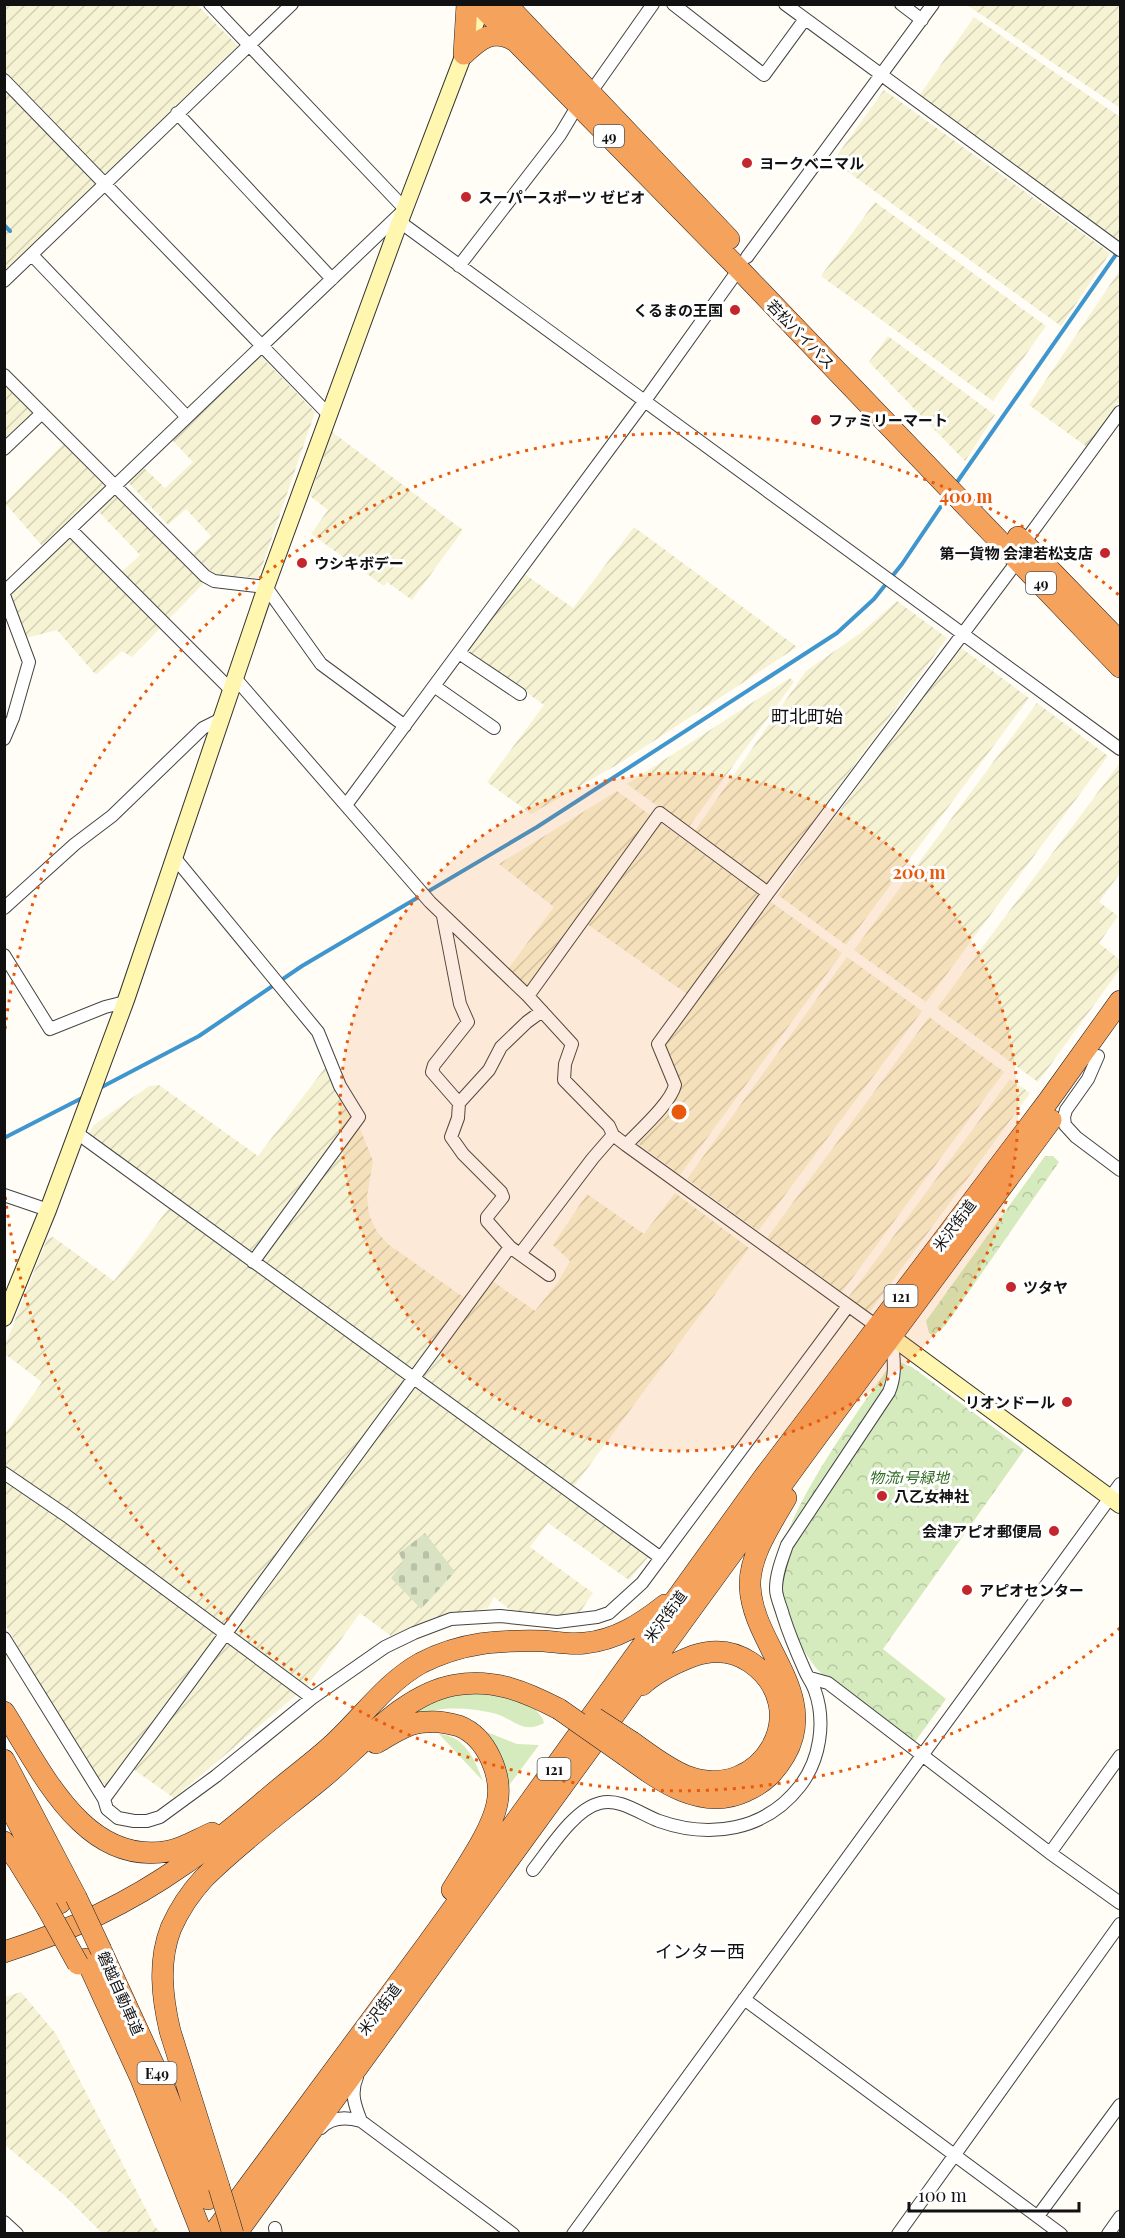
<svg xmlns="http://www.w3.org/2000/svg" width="1125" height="2238" font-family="'Playfair Display','Noto Sans JP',serif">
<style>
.farmland{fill:url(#farmland-furrows)}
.grass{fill:#d5ebbd}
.cemetery{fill:url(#cemetery-stones)}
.park{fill:url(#park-crowns)}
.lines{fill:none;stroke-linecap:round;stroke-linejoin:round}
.stream{stroke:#3f96cf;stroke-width:4}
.street-casing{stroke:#444;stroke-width:14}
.secondary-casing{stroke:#333;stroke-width:18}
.highway-casing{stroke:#222;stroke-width:22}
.street{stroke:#fff;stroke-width:12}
.secondary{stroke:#fff6b0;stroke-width:16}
.highway{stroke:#f5a25d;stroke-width:21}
.highway-bridge-casing{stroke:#222;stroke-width:22;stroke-linecap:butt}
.highway-bridge{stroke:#f5a25d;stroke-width:21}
.ring{fill:none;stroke:#e8590c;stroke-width:3;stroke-dasharray:3 6}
.poi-dot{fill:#c4262e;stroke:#fff;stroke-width:2}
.labels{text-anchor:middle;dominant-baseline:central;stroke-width:6;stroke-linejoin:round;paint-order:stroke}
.shield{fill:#fff;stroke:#585858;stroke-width:1.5}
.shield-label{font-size:14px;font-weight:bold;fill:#111}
.poi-label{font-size:15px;font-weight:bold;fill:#111;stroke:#fff;text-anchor:start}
.street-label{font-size:15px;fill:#111;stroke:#fff}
.park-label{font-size:15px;font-style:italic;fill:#2f6b1f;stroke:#fff}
.quarter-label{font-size:18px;fill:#111;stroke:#fff}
.centre{fill:#e8590c;stroke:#fff;stroke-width:3}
.ring-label{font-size:18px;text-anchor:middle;font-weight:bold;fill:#e8590c;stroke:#fff;stroke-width:6;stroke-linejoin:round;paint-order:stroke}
</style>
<defs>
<pattern id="farmland-furrows" width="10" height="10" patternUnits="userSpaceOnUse" patternTransform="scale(1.5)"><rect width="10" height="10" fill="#f6f3d4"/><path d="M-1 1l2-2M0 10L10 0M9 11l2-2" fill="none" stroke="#d2cfb5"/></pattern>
<pattern id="cemetery-stones" width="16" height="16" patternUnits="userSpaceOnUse" patternTransform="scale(1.5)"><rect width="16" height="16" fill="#d9e3c4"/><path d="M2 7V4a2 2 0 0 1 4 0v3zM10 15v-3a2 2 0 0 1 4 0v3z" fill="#b9c2a7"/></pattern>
<pattern id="park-crowns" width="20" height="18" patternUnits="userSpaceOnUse" patternTransform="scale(1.5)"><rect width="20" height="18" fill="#d5ebbd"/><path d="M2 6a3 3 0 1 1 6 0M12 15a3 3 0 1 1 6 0" fill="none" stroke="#b6c8a1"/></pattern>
</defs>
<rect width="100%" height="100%" fill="#fffdf5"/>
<!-- farmland -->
<path class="farmland" d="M5,5H197L238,46L104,177L5,75Z
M967,5H1120V108Z
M974,17L1120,117V236L1117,240L919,96Z
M5,89L99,186L5,277Z
M884,90L1110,253L1061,326L833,161Z
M875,202L1046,326L993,401L821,276Z
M1120,270V400L1087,447L1029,405Z
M888,336L995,415L965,461L869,362Z
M259,354L315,412L258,578L214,574L193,554L211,536L186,509L168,525L127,481L142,466L165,488L193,462L171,439Z
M5,378L36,411L5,442Z
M332,432L463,530L412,600L387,582L384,586L311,534L328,510L310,496Z
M64,443L108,487L43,547L5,503Z
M116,493L204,583L132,657L122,651L96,675L57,630L26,638L10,594L69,537L112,581L140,555L98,511Z
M634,527L797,647L620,763L531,814L487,782L544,705L467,650L523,573L573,608Z
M897,601L947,638L766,886L694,832L806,671L862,632Z
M960,647L1029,698L846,945L778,895Z
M790,678L794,682L688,828L627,784Z
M1037,703L1108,756L926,1002L854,950Z
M1119,764L1120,765V873L1099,902L1118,916L1099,943L1120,960V969L1038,1082L937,1008Z
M617,791L760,895L687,994L577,917L525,992L505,973L554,907L499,864Z
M768,900L842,953L680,1175L636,1142L678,1095L680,1089V1084L663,1046Z
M847,957L922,1011L758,1231L687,1179Z
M929,1017L1004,1072L842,1292L767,1238Z
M325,1068L359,1126L373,1161L367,1196L369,1215L377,1232L389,1245L473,1304L491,1280L535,1311L558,1282L570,1261L553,1245L587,1194L644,1234L675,1193L749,1248L567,1496L648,1557L629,1580L548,1523L530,1547L593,1593L577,1616L572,1619L513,1612L494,1597L488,1608L418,1624L391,1636L360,1613L308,1685L174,1798L126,1764L108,1787L92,1775L5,1624V1434L42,1382L5,1354L4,1348L47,1239L53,1237L114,1281L174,1201L86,1138L94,1125L149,1086L159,1085L258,1156Z
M1010,1079L1030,1093L869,1313L848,1298Z
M21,1992L56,2034L155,2227L162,2233H102L64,2195L5,2145V1997Z"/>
<!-- grass -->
<path class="grass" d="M461,1687C474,1688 488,1687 500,1690C513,1694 542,1709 544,1723C521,1735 514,1718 493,1713C476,1709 454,1707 437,1710C423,1712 411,1718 396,1718Z
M474,1727L517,1744L539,1745L507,1788Z
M439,1734C465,1736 475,1760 483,1781Z"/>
<!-- cemetery -->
<path class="cemetery" d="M425,1533L455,1572L421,1609L391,1578L403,1562L399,1553Z"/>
<!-- park -->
<path class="park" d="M1045,1156H1053L1059,1162L945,1326L933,1336L929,1333L926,1321Z
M899,1362L912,1367L1024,1450L883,1649L946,1699L914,1743C890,1722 863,1706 838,1685C831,1680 822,1675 816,1668C809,1658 780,1617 777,1607C756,1545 856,1415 891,1364Z"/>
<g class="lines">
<!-- stream -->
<path class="stream" d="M4,225L10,231
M955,485L1117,253
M98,1089L199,1036L302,966L537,827L837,633L874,599L902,564L948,496
M4,1138L84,1097"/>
<defs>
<path id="street" d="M673,4L764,75L805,19
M785,4L1120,250
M901,4L922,20
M4,80L329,415
M591,92L653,4
M177,113L332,279
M400,222L1120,749
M32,255L187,417
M747,257L933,4
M459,266L560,135L578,105
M4,281L292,4
M4,375L205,576L214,581L266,587L321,664L405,726
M4,449L42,413
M70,529L231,690
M4,592L405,209L210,4
M4,595L29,662L13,718L4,739
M459,653L520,694
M235,678L430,902L528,996L572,1044L565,1064L564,1080L609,1126L613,1135L626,1145
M434,686L494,728
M346,805L644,402L739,269
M174,857L318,1032L340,1086L359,1117L253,1262
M4,908L75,844L112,816L203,728L221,719
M443,916L460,1004L468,1022L434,1065L432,1072L459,1103L458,1118L451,1137L463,1154L501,1192L503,1197L487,1217V1221L510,1247L549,1275
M4,955L50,1029L105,1007L125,1002
M528,996L660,813L768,893
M1098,1056L1088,1079L1066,1110L1064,1117L1065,1125L1076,1137L1120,1170
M459,1103L489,1070L501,1047L527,1022L542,1011
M77,1133L661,1558
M4,1195L48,1210
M520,1254L593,1158L613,1135
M878,1327L626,1145C639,1131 671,1103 675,1085L658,1044L768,893L1019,559L1024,543L1120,412
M4,1473L67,1516L312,1698
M4,1638L104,1799L107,1809L118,1818L134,1821H147L160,1817L216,1776L312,1698L385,1647L414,1633L451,1619L500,1616L557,1622L597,1617L609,1613L642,1583L848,1306
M810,1678L828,1683L1050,1853L1120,1903
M104,1799L510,1247
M1050,1853L1120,1756
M533,1870C549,1850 574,1809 600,1803C621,1798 640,1814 659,1821C710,1839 765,1831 800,1786C820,1760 826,1722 815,1691C813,1684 808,1678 805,1671C797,1653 789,1634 783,1615C781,1607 776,1597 776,1589C776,1574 782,1559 787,1545L889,1392C897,1373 893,1357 892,1337
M744,1999L1061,2234
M357,2077C350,2093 355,2106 361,2121
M321,2128C332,2116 347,2117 361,2121L513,2234
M1038,2216L1120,2105
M4,2222L17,2234
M275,2228L276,2234
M573,2234L1120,1484
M898,2234L1120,1924
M1108,2234L1120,2217"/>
<path id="secondary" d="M4,1318L48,1210L126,1000L266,587L394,237L483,4
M881,1329L1120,1505"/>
<path id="highway" d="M479,4L739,269L1120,667
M506,4L729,239
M464,54C480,39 493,28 515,41
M464,54L467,4
M1018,537L1120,642
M4,1712C42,1771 84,1867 169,1851C184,1848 198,1839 212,1833
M632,1742C649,1754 666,1768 686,1776C762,1805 817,1708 750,1662C732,1650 713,1649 693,1656C675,1663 656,1672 642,1685
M376,1743C392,1734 408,1722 427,1722C437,1721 449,1723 459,1726C487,1737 503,1776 497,1804C491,1832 467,1865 452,1890
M626,1756C660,1781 702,1812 746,1791C764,1783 775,1772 785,1755C820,1694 752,1644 750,1586C749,1556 771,1524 786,1498
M4,1760L76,1897
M4,1796L60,1903
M4,1842L18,1861L47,1908
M101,1950L166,2092L208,2199
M4,1952C67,1932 129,1903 183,1865C213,1845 241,1821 268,1798C289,1780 311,1764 331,1746C361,1719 385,1683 421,1663C462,1642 499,1640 544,1641C557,1642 571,1645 585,1643C616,1640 641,1624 665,1605
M86,1959L141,2079L202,2234
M219,2187L170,2031C162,1997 158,1961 171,1928C179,1910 191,1892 204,1878C239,1843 280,1813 319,1781C359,1749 402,1694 455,1685C494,1678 526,1692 559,1709
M213,2234L426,1946L764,1477L1049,1100L1120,1001
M236,2234L807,1450L1051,1120"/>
</defs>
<!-- street casing -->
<use href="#street" class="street-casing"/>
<!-- secondary casing -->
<use href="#secondary" class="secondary-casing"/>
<!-- highway casing -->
<use href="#highway" class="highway-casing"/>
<!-- street -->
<use href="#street" class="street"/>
<!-- secondary -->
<use href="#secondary" class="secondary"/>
<!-- highway -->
<use href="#highway" class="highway"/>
<defs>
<path id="highway-bridge" d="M559,1709L626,1756
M595,1718L632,1742
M76,1897L101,1950
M47,1908L78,1964
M219,2187L233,2234"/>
</defs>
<!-- highway-bridge casing -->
<use href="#highway-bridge" class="highway-bridge-casing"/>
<!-- highway-bridge -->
<use href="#highway-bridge" class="highway-bridge"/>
</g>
<!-- distance rings -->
<circle cx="679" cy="1112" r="339" fill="#e8590c" fill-opacity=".12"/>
<g class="ring">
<circle cx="679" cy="1112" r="339"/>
<path d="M1120 1628A679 679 0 0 1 5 1195M5 1029A679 679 0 0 1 1120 596"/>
</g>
<!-- markers -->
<g class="poi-dot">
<circle cx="747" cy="163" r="6"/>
<circle cx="466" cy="197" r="6"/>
<circle cx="735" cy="310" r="6"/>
<circle cx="816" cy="420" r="6"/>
<circle cx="1105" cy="553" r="6"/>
<circle cx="302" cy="563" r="6"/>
<circle cx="1011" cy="1287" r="6"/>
<circle cx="1067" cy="1402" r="6"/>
<circle cx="882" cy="1496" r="6"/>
<circle cx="1054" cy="1531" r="6"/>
<circle cx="967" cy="1590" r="6"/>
</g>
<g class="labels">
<!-- shield labels -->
<g class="shield">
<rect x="594" y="125" width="30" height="22" rx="4.5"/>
<rect x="1026" y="572" width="30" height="22" rx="4.5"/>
<rect x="884.5" y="1285" width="33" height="22" rx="4.5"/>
<rect x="537.5" y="1758" width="33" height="22" rx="4.5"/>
<rect x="137.5" y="2062" width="39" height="22" rx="4.5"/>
</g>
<g class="shield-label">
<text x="609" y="136">49</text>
<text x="1041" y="583">49</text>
<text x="901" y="1296">121</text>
<text x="554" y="1769">121</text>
<text x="157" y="2073">E49</text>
</g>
<!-- poi labels -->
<g class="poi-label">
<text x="759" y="163">ヨークベニマル</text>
<text x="478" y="197">スーパースポーツ ゼビオ</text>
<text x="723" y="310" text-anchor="end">くるまの王国</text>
<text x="828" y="420">ファミリーマート</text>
<text x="1093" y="553" text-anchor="end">第一貨物 会津若松支店</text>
<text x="314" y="563">ウシキボデー</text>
<text x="1023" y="1287">ツタヤ</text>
<text x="1055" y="1402" text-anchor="end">リオンドール</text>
<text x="894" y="1496">八乙女神社</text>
<text x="1042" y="1531" text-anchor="end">会津アピオ郵便局</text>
<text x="979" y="1590">アピオセンター</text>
</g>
<!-- street labels -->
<g class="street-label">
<text transform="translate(801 334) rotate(46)">若松バイパス</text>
<text transform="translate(954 1225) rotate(-53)">米沢街道</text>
<text transform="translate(665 1616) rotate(-54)">米沢街道</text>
<text transform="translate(121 1993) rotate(66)">磐越自動車道</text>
<text transform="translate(379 2009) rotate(-53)">米沢街道</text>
</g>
<!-- park labels -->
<g class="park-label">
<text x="909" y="1477">物流1号緑地</text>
</g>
<!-- quarter labels -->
<g class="quarter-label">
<text x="807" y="716">町北町始</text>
<text x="700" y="1951">インター西</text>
</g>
</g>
<circle cx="679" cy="1112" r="9" class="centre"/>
<g class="ring-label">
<text x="966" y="503">400 m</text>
<text x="919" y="879">200 m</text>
</g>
<!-- border -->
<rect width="1125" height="2238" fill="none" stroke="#111111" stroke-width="12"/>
<!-- scale -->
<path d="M909 2202v9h170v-9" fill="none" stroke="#111111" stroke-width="3"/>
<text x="918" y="2202" font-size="18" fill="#111111" stroke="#ffffff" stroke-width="4.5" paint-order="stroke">100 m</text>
</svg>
